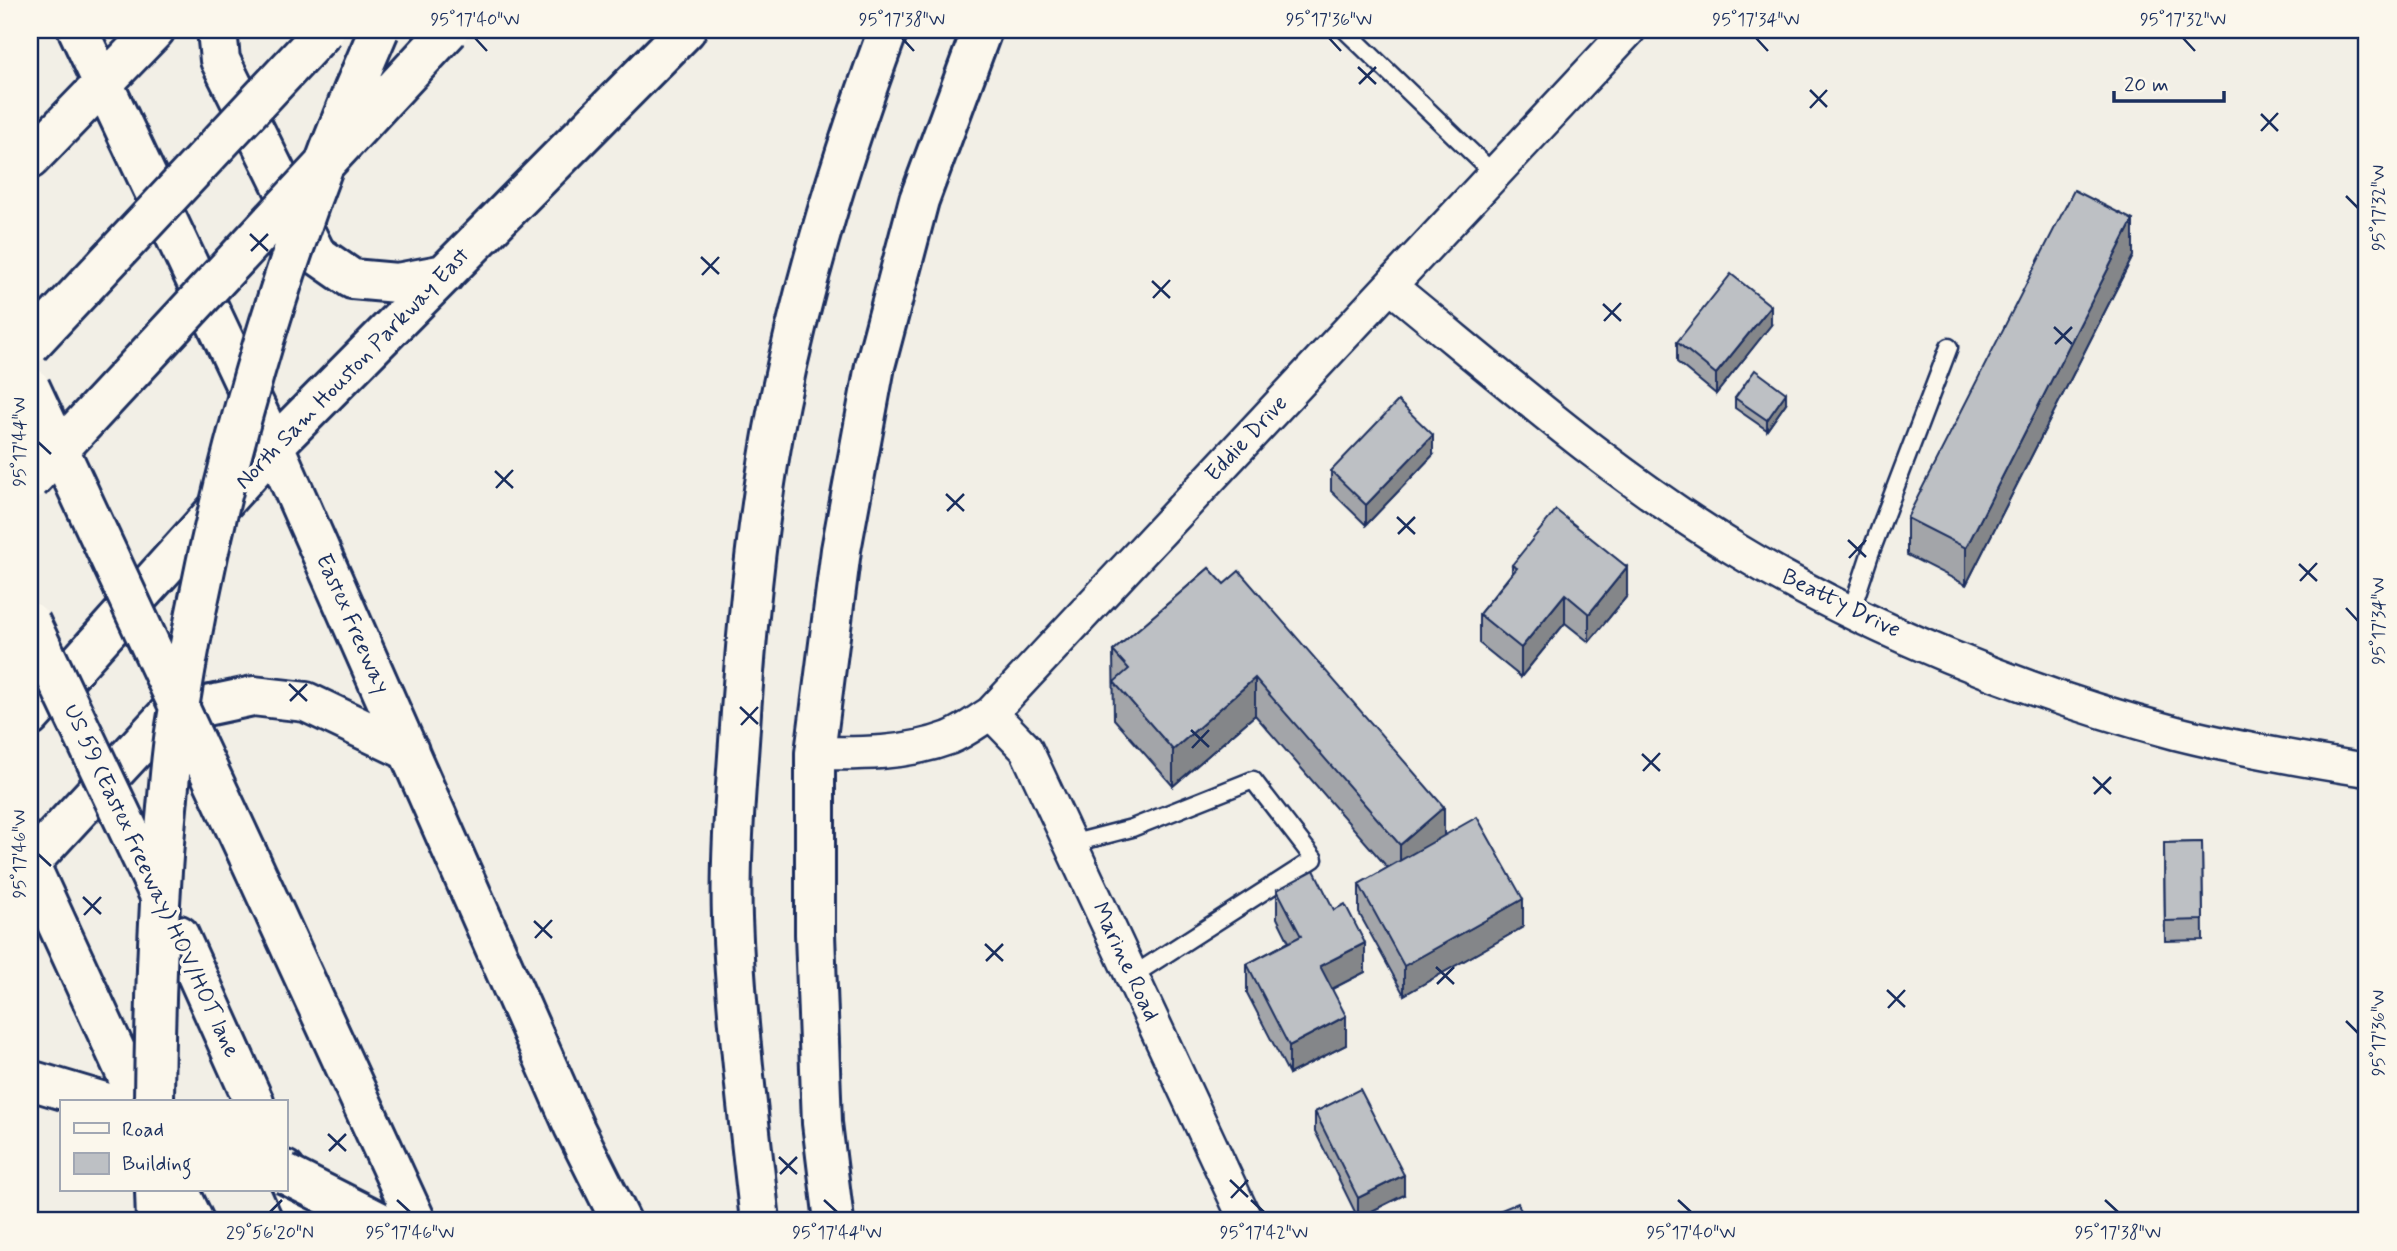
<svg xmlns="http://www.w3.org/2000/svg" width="2397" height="1251" font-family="Mynerve,sans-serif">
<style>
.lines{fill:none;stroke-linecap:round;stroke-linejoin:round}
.service-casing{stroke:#1b2f5e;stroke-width:21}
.minor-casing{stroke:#1b2f5e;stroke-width:37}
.secondary-casing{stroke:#1b2f5e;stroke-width:44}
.motorway-casing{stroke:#1b2f5e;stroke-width:44}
.service{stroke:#fbf7ec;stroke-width:16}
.minor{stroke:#fbf7ec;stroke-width:32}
.secondary{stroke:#fbf7ec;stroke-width:38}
.motorway{stroke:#fbf7ec;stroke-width:38}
.motorway-bridge-casing{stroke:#1b2f5e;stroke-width:44;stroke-linecap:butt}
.motorway-bridge{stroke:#fbf7ec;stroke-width:38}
.wall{fill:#a3a5a9;stroke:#1b2f5e;stroke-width:2}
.shaded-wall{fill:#848689;stroke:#1b2f5e;stroke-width:2}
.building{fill:#bdc0c4;stroke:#1b2f5e;stroke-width:2}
.ticks{fill:none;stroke:#1b2f5e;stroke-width:2.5}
.labels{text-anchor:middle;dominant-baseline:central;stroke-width:7;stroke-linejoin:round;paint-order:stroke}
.street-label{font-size:23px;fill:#1b2f5e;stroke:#fbf7ec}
.neatline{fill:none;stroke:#1b2f5e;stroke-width:2.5}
.ticks-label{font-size:18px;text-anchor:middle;fill:#1b2f5e}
</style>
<rect width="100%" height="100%" fill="#f2efe6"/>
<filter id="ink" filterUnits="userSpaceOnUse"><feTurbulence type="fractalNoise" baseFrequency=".0143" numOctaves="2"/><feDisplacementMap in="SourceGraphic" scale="14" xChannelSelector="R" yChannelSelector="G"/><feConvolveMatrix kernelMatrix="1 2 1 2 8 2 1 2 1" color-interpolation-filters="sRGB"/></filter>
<g filter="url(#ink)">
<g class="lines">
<defs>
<path id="service" d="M1345,30L1494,174
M1851,612L1870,554L1949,347
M1070,844L1132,828L1253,780L1314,859L1132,976"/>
<path id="minor" d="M1390,286C1502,377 1611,474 1735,549C1866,629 2028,694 2176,733C2239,749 2303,760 2367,770
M991,713L1026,749L1246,1221
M815,753C860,754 906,754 949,738C964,732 978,721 991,713L1629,30"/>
<path id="secondary" d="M78,30L274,446L574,1127L621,1221
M217,30L220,60L316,254L352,279L397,283L445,274
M30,159L155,30
M30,717L274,446L686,30
M30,863L168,714L253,696L306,702L409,751
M834,1221L822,1123L815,934V753L841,550L875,366L919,200L982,30"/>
<path id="motorway" d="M248,855L416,1221
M30,865L139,1102
M179,935L254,1102
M30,1080L104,1102
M285,1170L308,1221
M155,1190L156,1221
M179,1190L194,1221
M760,1221C749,1120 736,1020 732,918C730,860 735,800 739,742C746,631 757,512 779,403C805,276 843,152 888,30"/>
</defs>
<!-- service casing -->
<use href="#service" class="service-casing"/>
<!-- minor casing -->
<use href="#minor" class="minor-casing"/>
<!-- secondary casing -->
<use href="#secondary" class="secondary-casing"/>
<!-- motorway casing -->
<use href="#motorway" class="motorway-casing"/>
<!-- service -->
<use href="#service" class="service"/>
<!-- minor -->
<use href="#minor" class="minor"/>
<!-- secondary -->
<use href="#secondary" class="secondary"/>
<!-- motorway -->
<use href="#motorway" class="motorway"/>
<defs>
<path id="motorway-bridge" d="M30,345L325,30
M30,387L248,855
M30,481L449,30
M30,622L158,892
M154,1102C155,1000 158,899 168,797C170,774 172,749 176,726C213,487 282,250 379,30
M285,1174L378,1221"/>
</defs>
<!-- motorway-bridge casing -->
<use href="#motorway-bridge" class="motorway-bridge-casing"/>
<!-- motorway-bridge -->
<use href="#motorway-bridge" class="motorway-bridge"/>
</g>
<!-- wall -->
<path class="wall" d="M2133,256L1966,585L1907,555V518Z
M1771,325L1716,394L1677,362V342Z
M1735,398L1786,403L1767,430L1735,408Z
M1433,455L1366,525L1331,491V471Z
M1512,565L1627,596L1589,642L1565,623L1521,677L1479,643V614L1512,573Z
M1209,568L1444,836L1523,927L1404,995L1359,913V884L1388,868L1255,715L1173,786L1114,719L1113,651Z
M2202,842L2203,940L2165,941L2164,843Z
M1277,890L1365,972L1332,989L1346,1045L1289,1074L1247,993V964L1289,942L1277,918Z
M1315,1112L1404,1195L1358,1218L1315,1131Z"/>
<!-- shaded-wall -->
<path class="shaded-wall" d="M2133,220V256L1966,585V548Z
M1771,306V325L1716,394V374Z
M1786,393V403L1767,430V420Z
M1433,435V455L1366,525V505Z
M1627,567V596L1589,642V614Z
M1565,594V623L1521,677V648Z
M1255,678V715L1173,786V750Z
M1444,807V843L1400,882V845Z
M1523,899V927L1404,995V966Z
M1365,943V972L1320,995V966Z
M1346,1016V1045L1289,1074V1046Z
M1404,1175V1195L1358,1218V1198Z"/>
<!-- building -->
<path class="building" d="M2074,190L2133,220L1966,548L1907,518Z
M1731,274L1771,306L1716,374L1677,342Z
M1755,370L1786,393L1767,420L1735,398Z
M1398,401L1433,435L1366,505L1331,471Z
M1556,510L1627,567L1589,614L1565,594L1521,648L1479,614L1517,568L1512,565Z
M1209,568L1224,584L1239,571L1444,807L1400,845L1255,678L1173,750L1114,682L1129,669L1113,651Z
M1477,817L1523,899L1404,966L1359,884Z
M2202,842L2203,920L2165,921L2164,843Z
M1314,870L1334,910L1345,904L1365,943L1320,966L1346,1016L1289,1046L1247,964L1301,936L1277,890Z
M1360,1089L1404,1175L1358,1198L1315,1112Z
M1518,1203L1525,1221H1475Z
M1063,1216L1066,1221H1052Z"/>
</g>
<!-- ticks -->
<path class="ticks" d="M475,38L487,51M902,38L914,51M1329,38L1341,51M1756,38L1768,51M2183,38L2195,51M1358,67L1376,84M1359,84L1376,67M1810,90L1827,107M1810,108L1827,90M2261,114L2278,131M2261,131L2278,113M2346,196L2358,208M250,234L268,251M251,251L268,234M701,257L719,274M702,275L719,257M1152,281L1170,298M1153,298L1170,280M1603,304L1621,321M1604,321L1621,303M2054,327L2072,344M2055,344L2072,327M38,442L51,454M495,471L513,488M496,488L513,470M946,494L964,511M947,511L964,494M1397,517L1415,534M1398,534L1415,517M1848,540L1866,557M1849,558L1866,540M2299,564L2317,581M2300,581L2317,563M2346,608L2358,621M289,684L307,701M290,701L307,684M740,707L758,724M741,725L758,707M1191,730L1209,747M1192,748L1209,730M1642,754L1660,771M1643,771L1660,753M2093,777L2111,794M2094,794L2111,777M38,854L51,866M83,897L101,914M84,915L101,897M534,921L552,938M535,938L552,920M985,944L1003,961M986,961L1003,944M1436,967L1454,984M1437,984L1454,967M1887,990L1905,1007M1888,1008L1905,990M2346,1021L2358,1033M328,1134L346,1151M329,1151L346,1134M779,1157L797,1174M780,1174L797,1157M1230,1180L1248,1197M1231,1198L1248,1180M397,1200L410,1212M824,1200L837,1212M1251,1200L1264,1212M1678,1200L1691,1212M2105,1200L2118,1212M270,1212L282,1200"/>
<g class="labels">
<!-- street labels -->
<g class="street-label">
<text transform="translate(353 369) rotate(-46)">North Sam Houston Parkway East</text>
<text transform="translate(1247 439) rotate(-47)">Eddie Drive</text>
<text transform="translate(1841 604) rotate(26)">Beatty Drive</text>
<text transform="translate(352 624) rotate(66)">Eastex Freeway</text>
<text transform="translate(151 881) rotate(65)">US 59 (Eastex Freeway) HOV/HOT lane</text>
<text transform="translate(1125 962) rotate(65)">Marine Road</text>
</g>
</g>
<!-- margin -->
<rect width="2397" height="1251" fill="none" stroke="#fbf7ec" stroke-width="77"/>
<!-- legend -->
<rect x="60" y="1100" width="228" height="91" fill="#fbf7ec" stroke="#a1a7b3" stroke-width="2"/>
<rect x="74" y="1123" width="35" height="10" fill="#fbf7ec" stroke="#a1a7b3" stroke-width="2"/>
<text x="122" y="1136" font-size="21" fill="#1b2f5e">Road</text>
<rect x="74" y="1153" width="35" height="21" fill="#bdc0c4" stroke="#a1a7b3" stroke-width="2"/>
<text x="122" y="1170" font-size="21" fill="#1b2f5e">Building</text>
<!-- scale -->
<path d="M2114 91v10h110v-10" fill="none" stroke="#1b2f5e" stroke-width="3.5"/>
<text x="2124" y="91" font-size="21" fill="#1b2f5e" stroke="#fbf7ec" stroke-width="5" paint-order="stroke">20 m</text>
<rect x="38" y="38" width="2320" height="1174" class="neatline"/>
<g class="ticks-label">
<text x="475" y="25">95°17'40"W</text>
<text x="902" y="25">95°17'38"W</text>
<text x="1329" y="25">95°17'36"W</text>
<text x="1756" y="25">95°17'34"W</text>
<text x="2183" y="25">95°17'32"W</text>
<text transform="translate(2378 208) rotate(-90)" y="6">95°17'32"W</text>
<text transform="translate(19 442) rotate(-90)" y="6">95°17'44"W</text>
<text transform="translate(2378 621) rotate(-90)" y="6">95°17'34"W</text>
<text transform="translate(19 854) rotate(-90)" y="6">95°17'46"W</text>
<text transform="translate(2378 1033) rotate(-90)" y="6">95°17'36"W</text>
<text x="270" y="1238">29°56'20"N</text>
<text x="410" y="1238">95°17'46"W</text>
<text x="837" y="1238">95°17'44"W</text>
<text x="1264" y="1238">95°17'42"W</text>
<text x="1691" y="1238">95°17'40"W</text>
<text x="2118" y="1238">95°17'38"W</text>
</g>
</svg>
